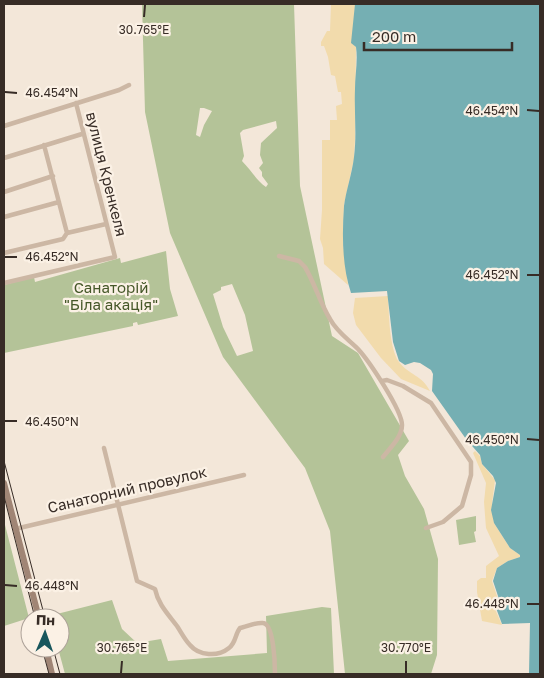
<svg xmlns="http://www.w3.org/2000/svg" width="544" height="678" font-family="'Golos Text',sans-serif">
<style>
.green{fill:#b4c398;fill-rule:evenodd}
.sand{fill:#f2dbac}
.water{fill:#75afb3}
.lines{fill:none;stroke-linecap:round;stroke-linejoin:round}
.street{stroke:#ccb7a4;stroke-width:4.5}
.secondary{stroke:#a08575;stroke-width:6}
.tram{stroke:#372c26;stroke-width:1}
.ticks{fill:none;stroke:#372c26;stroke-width:2}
.labels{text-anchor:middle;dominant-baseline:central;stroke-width:4.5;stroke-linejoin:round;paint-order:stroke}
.street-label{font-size:15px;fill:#372c26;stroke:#fbf1e5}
.park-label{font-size:15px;fill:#455728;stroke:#fbf1e5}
.ticks-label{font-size:12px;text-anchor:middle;fill:#372c26;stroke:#fbf1e5;stroke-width:4.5;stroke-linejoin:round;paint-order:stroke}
</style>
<rect width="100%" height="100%" fill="#f3e7d9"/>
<!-- green -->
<path class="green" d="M142,4H294L300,186L332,336L358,353L409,441L398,455L405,476L424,509L438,559L437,655L431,674H345L330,531L305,468L223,357L170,233L145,112ZM200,108H204L212,111L204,125L200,137L196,135ZM276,121L277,128L261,143L260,155L263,163L259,168L262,172V176L268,184L266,187C256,180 251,170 242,161L244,156L240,133L243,130ZM232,284L245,315L253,351L237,356L223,327L213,294L221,290V287Z
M166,251L170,289L178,316L138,325L137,322L133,323V326L4,353V285L34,277L35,282L120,258L121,263Z
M476,516V531L474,532L476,542L459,545L456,520Z
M4,521L29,618L4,626Z
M112,600L122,629L137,643L161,639L168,661L267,653L266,616L322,607L331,608L334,674H65L58,648H60V618H50L49,616Z"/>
<!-- sand -->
<path class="sand" d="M331,4H355L354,45L356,47L355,139L354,159L344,205L343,243L348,285L324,264L323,248L320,239L322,210V140H330V120H337L336,106L342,104L341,92H338L335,76L331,75L328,57L324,46H321V42L327,31H330Z
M388,296C389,313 389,348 399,362C409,375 422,375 430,391L401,379L381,358L356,325L353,313L355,298Z
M475,451L480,456L482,464L495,480L492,504L494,523L510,548L520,555V557L508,561L497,568L492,581L498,599L495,609L502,625L482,621L477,592V581L481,578H486V566L499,556L486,528L484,502L486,483L473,453Z"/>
<!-- water -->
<path class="water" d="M355,4H540V674H529L530,623L502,624L496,608L499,599L493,581L497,568L508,561L520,557V555L510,548L494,523L491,510L496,483L493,476L482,464L480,455L466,439L432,391L433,374L431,370L420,363L414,362L405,365L399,361L393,342L387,291L351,293C342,266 342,235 344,206C346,190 352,174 354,157C357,134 354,112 355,89C355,75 358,61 356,47L351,43Z"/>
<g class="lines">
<!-- street -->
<path class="street" d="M4,126L119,90L129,85
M44,145L67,233
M4,158L82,134
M4,192L53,176
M4,217L59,202
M4,253L63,239L67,233L106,224
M279,256L299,261L305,267C315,284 320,303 330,319C337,332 348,339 358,349C369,361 402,410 402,425C402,437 390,448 383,457
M4,283L115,257L76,103
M382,381L387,380L403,386L431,403L471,462V475L462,506L443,522L426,528
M104,448L137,581L155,589C158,604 168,614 177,626C181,632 185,640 190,645C199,656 218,657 229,648C236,643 235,634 240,628C246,627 256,622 263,623C274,624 275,665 275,674
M15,529L244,475"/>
<!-- secondary -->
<path class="secondary" d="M4,483L39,618
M46,648L52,674"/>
<!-- tram -->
<path class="tram" d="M4,461L45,618
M4,496L35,618
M42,648L49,674
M53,648L60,674"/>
</g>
<!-- ticks -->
<path class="ticks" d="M144,17L145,5M5,92L17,93M527,110L539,111M5,257H17M527,275H539M5,421H17M527,439L539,440M5,585L17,586M527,604H539M121,673L122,661M406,673V661"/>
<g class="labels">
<!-- street labels -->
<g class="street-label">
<text transform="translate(107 174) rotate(76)">вулиця Кренкеля</text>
<text transform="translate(127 489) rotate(-13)">Санаторний провулок</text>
</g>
<!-- park labels -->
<g class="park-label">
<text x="111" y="287">Санаторій<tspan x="111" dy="17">"Біла акація"</tspan></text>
</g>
</g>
<g class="ticks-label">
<text x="144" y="34">30.765°E</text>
<text x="52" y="97">46.454°N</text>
<text x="492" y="115">46.454°N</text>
<text x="52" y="261">46.452°N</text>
<text x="492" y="279">46.452°N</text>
<text x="52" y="426">46.450°N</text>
<text x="492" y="444">46.450°N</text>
<text x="52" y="590">46.448°N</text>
<text x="492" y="608">46.448°N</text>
<text x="122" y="652">30.765°E</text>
<text x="406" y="652">30.770°E</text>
</g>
<!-- border -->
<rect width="544" height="678" fill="none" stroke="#372c26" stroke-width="10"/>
<!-- north arrow -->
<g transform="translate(45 633) rotate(2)"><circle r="24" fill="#fbf1e5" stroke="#ada299"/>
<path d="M0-4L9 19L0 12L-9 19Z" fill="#18565c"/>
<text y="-8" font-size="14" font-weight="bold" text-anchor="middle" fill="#372c26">Пн</text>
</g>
<!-- scale -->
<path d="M364 42v8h148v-8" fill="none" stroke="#372c26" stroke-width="2.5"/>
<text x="372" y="42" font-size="15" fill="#372c26" stroke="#fbf1e5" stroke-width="4" paint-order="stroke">200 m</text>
</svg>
